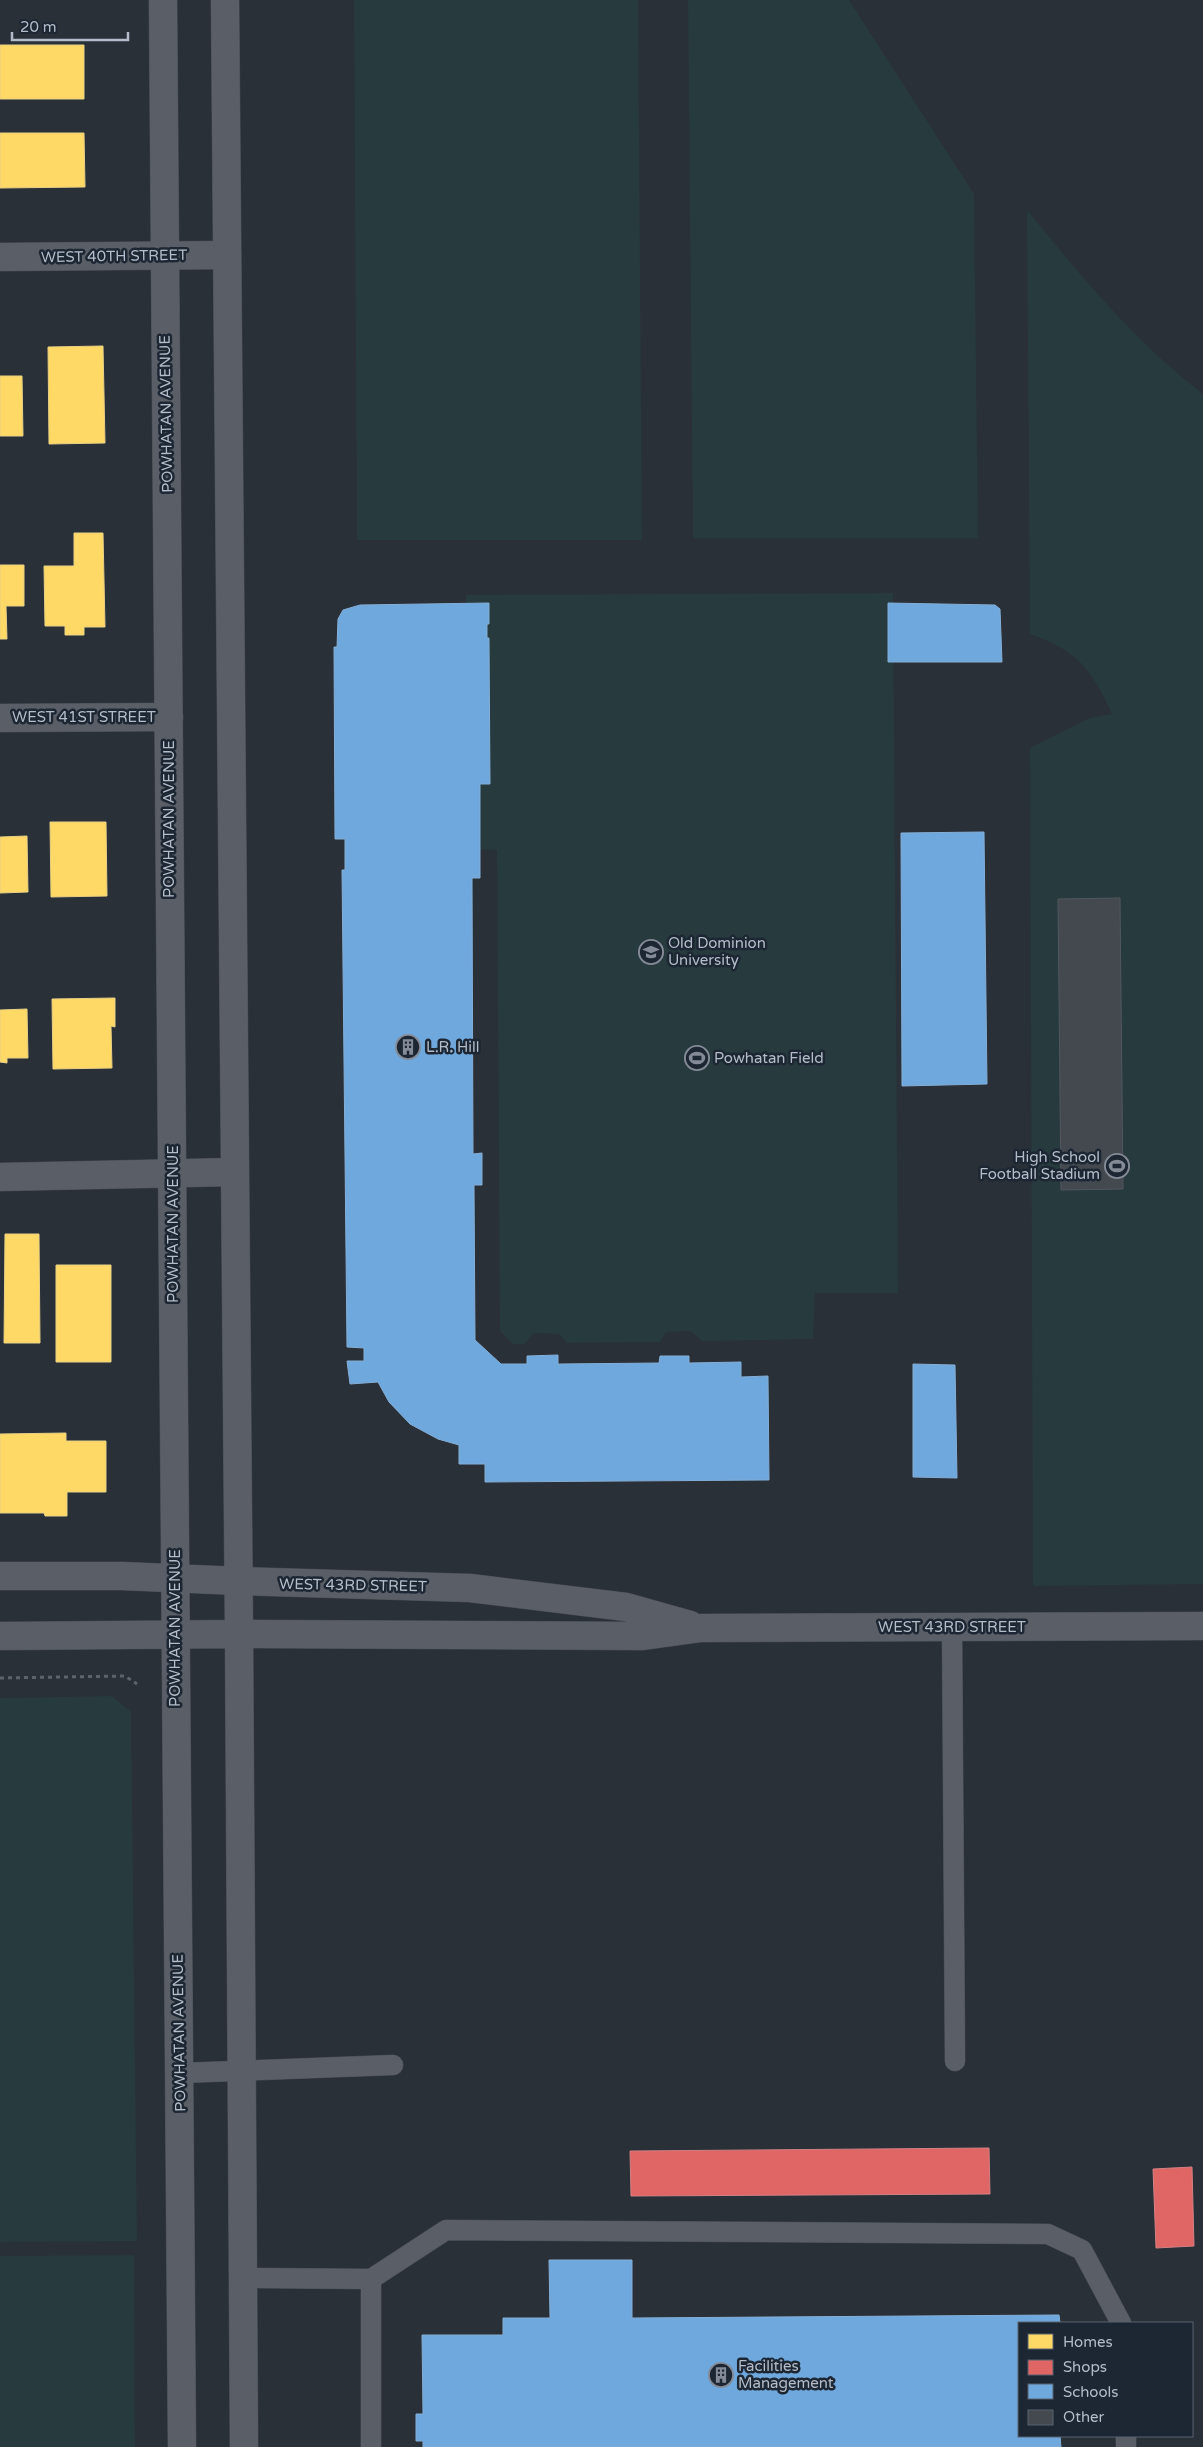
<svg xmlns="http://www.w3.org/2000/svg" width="1203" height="2447" font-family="'Varela Round',sans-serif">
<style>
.green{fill:#273a3e}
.homes{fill:#ffd966;stroke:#e8d084}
.shops{fill:#e06666;stroke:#d38084}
.schools{fill:#6fa8dc;stroke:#84aed6}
.building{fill:#444950;stroke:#52575f}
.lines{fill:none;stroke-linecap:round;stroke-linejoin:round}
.service-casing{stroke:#484c53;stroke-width:21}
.minor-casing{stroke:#484c53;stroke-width:29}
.tertiary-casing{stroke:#484c53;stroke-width:29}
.path{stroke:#5d636a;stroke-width:3;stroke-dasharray:4 4;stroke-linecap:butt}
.service{stroke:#5a5e66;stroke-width:20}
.minor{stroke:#5a5e66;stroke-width:28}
.tertiary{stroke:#5a5e66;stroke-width:28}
.labels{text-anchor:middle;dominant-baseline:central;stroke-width:5;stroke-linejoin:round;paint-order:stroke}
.street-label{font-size:15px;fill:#b4bcc9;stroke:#1d2633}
.poi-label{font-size:15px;fill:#b4bcc9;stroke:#1d2633;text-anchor:start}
</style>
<rect width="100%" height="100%" fill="#2a3038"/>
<!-- green -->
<path class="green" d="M354,0H638L642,540H357Z
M688,0H849L974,194L978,538H693Z
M1027,210C1081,276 1135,342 1203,394V1584L1033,1586L1030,748L1090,718L1112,714C1091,669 1078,651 1030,634Z
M893,593L898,1293H815L813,1339L702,1341L691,1331L666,1332L660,1342L567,1343L559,1334L534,1333L524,1344H513L500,1331L497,850L465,849L466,595Z
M112,1696L131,1712L137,2241L0,2242V1698Z
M134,2255L135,2447H0V2256Z"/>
<!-- homes -->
<path class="homes" d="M0,45H84V99H0Z
M0,133H84L85,187L0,188Z
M103,346L105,443L49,444L48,347Z
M0,376H22L23,436H0Z
M74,533H103L105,627H84V635H65V626H45L44,566H74Z
M0,565H24V606H6L7,639H0Z
M50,822H106L107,896L51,897Z
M27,836L28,892L0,893V837Z
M115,998V1027L111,1026L112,1068L53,1069L52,999Z
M27,1009L28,1058H7V1063L0,1062V1010Z
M5,1234H39L40,1343H4Z
M56,1265H111V1362H56Z
M66,1433V1441H106V1492H67V1516H45L44,1513H0V1434Z"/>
<!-- shops -->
<path class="shops" d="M989,2148L990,2194L631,2196L630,2151Z
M1192,2167L1194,2246L1156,2248L1153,2169Z"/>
<!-- schools -->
<path class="schools" d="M489,603V624H487V638H489L490,784H480V878H472L473,1154L482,1153V1185H474L475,1340L501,1364H527V1356L558,1355V1364L659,1363L660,1356H689V1363L741,1362V1377L768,1376L769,1480L485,1482V1464H459V1445L438,1439L410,1424L389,1402L378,1382L350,1384L347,1361H364V1348L347,1347L342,870H345V839H335L334,647H337L338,619L343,610L360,605Z
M888,603L995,605L1000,609L1002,662H888Z
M984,832L987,1084L902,1086L901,833Z
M913,1364L955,1365L957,1478L913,1477Z
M549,2260H632V2318L1059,2315L1060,2323H1019V2436H1060L1061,2447H423V2441H416V2414H423L422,2335H503V2318H550Z"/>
<!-- building -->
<path class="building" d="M1120,898L1123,1189L1061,1190L1058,899Z"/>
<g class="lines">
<defs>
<path id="service" d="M952,1627L955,2061
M180,2073L393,2065
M242,2278L371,2279L446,2230L1048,2234L1082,2250L1121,2323
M371,2279V2447
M1126,2436V2447"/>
<path id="minor" d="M0,257L227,255
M0,718L169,717
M0,1177L234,1172
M239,1581L470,1588L626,1607L690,1625
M239,1634L643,1636L701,1628L1203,1626"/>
<path id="tertiary" d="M163,0L182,2447
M225,0L239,1634L244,2447
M0,1576H122L239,1581
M0,1636L239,1634"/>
</defs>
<!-- service casing -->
<use href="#service" class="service-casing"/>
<!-- minor casing -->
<use href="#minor" class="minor-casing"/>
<!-- tertiary casing -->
<use href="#tertiary" class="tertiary-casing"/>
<!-- path -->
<path class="path" d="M0,1678L125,1676L137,1684"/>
<!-- service -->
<use href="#service" class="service"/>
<!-- minor -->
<use href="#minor" class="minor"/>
<!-- tertiary -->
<use href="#tertiary" class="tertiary"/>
</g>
<!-- icons -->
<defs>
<symbol id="university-ring" viewBox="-11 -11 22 22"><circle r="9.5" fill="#1d2633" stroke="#848b96" stroke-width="1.5"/><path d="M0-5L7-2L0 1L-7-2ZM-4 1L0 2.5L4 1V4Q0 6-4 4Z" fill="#848b96"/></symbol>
<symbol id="building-ring" viewBox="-11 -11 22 22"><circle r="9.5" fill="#1d2633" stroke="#848b96" stroke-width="1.5"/><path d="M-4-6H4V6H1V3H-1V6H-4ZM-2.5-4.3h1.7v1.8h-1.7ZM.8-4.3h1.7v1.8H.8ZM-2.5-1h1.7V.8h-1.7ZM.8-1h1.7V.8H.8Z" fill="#848b96"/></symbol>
<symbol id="stadium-ring" viewBox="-11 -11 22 22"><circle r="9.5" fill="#1d2633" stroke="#848b96" stroke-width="1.5"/><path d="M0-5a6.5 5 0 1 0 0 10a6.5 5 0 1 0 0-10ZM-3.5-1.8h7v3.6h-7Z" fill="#848b96"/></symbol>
</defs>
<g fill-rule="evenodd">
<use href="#university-ring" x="637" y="938" width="28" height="28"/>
<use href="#building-ring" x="394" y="1033" width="28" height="28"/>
<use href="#stadium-ring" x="683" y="1044" width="28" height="28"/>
<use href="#stadium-ring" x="1103" y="1152" width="28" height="28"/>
<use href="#building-ring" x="707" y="2361" width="28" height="28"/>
</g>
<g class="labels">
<!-- street labels -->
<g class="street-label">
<text transform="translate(114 256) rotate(-1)">WEST 40TH STREET</text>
<text transform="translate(166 414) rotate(-91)">POWHATAN AVENUE</text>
<text x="84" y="717">WEST 41ST STREET</text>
<text transform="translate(169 819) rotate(-90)">POWHATAN AVENUE</text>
<text transform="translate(173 1224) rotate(-90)">POWHATAN AVENUE</text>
<text transform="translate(353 1585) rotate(1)">WEST 43RD STREET</text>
<text x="952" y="1627">WEST 43RD STREET</text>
<text transform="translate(175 1628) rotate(-90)">POWHATAN AVENUE</text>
<text transform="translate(179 2033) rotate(-91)">POWHATAN AVENUE</text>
</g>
<!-- poi labels -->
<g class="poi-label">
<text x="668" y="943">Old Dominion<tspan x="668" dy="17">University</tspan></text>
<text x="426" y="1047">L.R. Hill</text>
<text x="714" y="1058">Powhatan Field</text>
<text x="1100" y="1157" text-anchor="end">High School<tspan x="1100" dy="17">Football Stadium</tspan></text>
<text x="738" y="2366">Facilities<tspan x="738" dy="17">Management</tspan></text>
</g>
</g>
<!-- legend -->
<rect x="1018" y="2322" width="175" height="115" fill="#1d2633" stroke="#59626f"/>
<rect x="1028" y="2334" width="25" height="15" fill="#ffd966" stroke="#59626f"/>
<text x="1063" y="2347" font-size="15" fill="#b4bcc9">Homes</text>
<rect x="1028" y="2360" width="25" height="15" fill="#e06666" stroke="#59626f"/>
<text x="1063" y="2372" font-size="15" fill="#b4bcc9">Shops</text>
<rect x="1028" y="2384" width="25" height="15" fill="#6fa8dc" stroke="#59626f"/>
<text x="1063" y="2397" font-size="15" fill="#b4bcc9">Schools</text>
<rect x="1028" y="2410" width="25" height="15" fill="#444950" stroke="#59626f"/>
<text x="1063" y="2422" font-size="15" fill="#b4bcc9">Other</text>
<!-- scale -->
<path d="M12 32v8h116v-8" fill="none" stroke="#b4bcc9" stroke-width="2.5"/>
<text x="20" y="32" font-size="15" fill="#b4bcc9" stroke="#1d2633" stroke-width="4" paint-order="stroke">20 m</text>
</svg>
